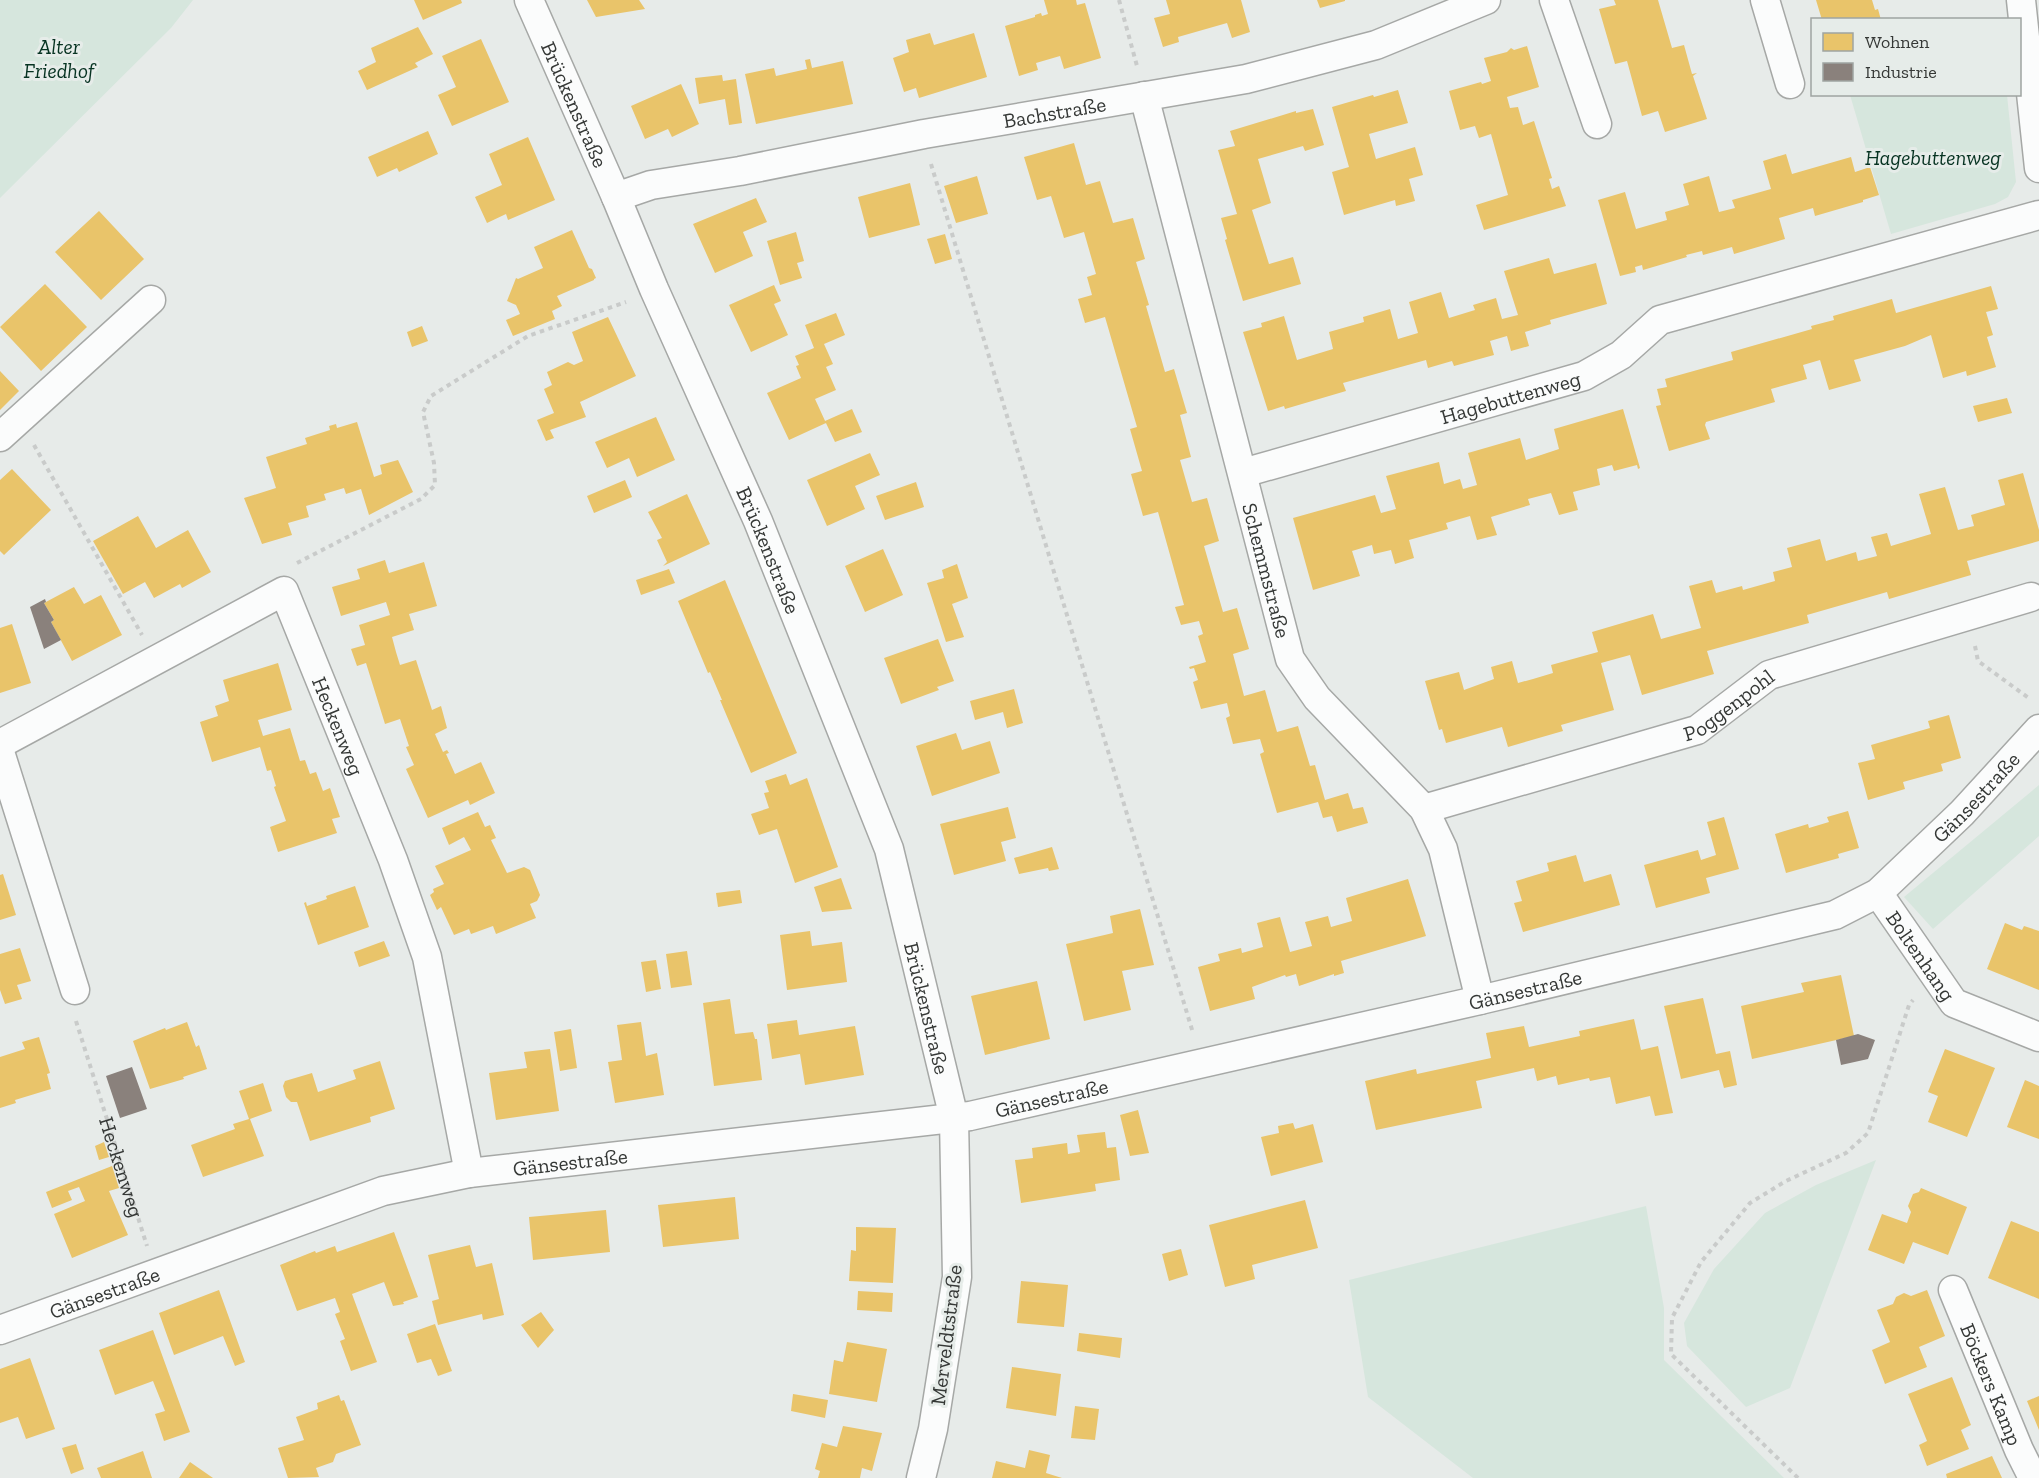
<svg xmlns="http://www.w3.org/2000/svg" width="2039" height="1478" font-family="'Zilla Slab',serif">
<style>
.green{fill:#d6e6dd}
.homes{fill:#e9c46a}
.industry{fill:#8a817c}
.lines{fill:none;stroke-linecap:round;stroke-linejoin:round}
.minor-casing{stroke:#a6a8a6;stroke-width:31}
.path{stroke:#c9cbca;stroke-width:4;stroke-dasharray:4.5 4.5;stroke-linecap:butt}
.minor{stroke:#fbfcfc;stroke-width:28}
.labels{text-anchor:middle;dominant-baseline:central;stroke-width:6;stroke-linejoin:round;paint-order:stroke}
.park-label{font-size:21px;font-style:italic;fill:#073322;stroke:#e6ece9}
.street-label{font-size:21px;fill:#353836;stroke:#e6ece9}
</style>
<rect width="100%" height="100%" fill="#e7ebe9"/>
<!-- green -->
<path class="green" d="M0,0H193L171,28L0,198Z
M1850,95H2007L2016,182L2008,197L1995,204L1891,234Z
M2039,785V836L1933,929L1904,897Z
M1876,1160L1790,1388L1746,1407L1687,1346L1684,1323L1714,1269L1765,1213L1816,1185Z
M1646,1206L1664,1308V1360L1784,1478H1473L1368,1397L1349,1280Z"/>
<!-- homes -->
<path class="homes" d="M414,0H461L462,3L423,20Z
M587,0H639L645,9L596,17Z
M1044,0H1076L1077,5L1085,3L1101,58L1064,69L1060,56L1036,63L1038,70L1019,76L1005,26L1035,17V15L1041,13L1042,16L1048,14Z
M1166,0H1241L1250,32L1232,38L1227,23L1178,37L1179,42L1163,47L1154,18L1170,14Z
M1317,0H1345V1L1320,8Z
M1614,0H1658L1672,48L1684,45L1692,74L1697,73L1693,76L1707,119L1665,132L1658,111L1642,116L1627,61L1615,64L1599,9L1616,5Z
M1816,0H1872L1875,10L1878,9L1881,20H1822Z
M418,27L433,54L415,63L418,67L367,90L358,71L376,62L371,48Z
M930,33L934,45L974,33L987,77L919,98L916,88L904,92L893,58L909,52L906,40Z
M481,39L509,102L452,126L438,95L456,87L442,56Z
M1527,46L1539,87L1507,97L1510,108L1518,107L1523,125L1534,121L1552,178L1549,179L1552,189L1559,186L1566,206L1484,230L1476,205L1508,195L1491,134L1479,138L1475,126L1460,130L1449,91L1481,82L1482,84L1491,81L1484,58L1507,52L1511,48L1514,50Z
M810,59L812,68L843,61L853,104L756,124L745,74L774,68L776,76L807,69L805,60Z
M722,75L723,81L736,79L742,123L729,125L725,99L699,104L695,78Z
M681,84L699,124L672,137L668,129L645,139L631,106Z
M1398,90L1408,123L1369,134L1376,159L1415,147L1423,175L1409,179L1415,201L1396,206L1395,200L1344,215L1332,172L1349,167L1332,107L1373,95L1374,97Z
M1313,109L1324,145L1305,151L1303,146L1258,159L1271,203L1252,210L1269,264L1293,257L1301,284L1243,301L1225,240L1227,239L1221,218L1237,214L1218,150L1235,146L1230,131L1296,111V113Z
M428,131L438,154L399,172L397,168L377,177L368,157Z
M528,137L555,200L508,220L506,214L487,223L475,197L502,185L489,154Z
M1074,143L1086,185L1100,181L1113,223L1133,218L1145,259L1136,262L1149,305L1146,306L1165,372L1174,369L1187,413L1180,415L1191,457L1180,460L1192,502L1207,498L1219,541L1204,546L1223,612L1237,608L1249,649L1233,654L1244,696L1265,690L1277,732L1298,726L1310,766L1315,765L1325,800L1348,793L1353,809L1363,807L1368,823L1337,832L1332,816L1323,818L1318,802L1277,813L1260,754L1264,752L1260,739L1233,744L1226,718L1230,716L1227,703L1201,709L1193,682L1198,680L1194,668L1190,669L1189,667L1206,662L1198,636L1203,634L1199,621L1181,625L1175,607L1184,605L1158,512L1143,516L1131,474L1142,471L1130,429L1137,427L1105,317L1085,323L1078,299L1092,295L1087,277L1096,274L1084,232L1064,238L1051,196L1037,200L1024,157Z
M1786,154L1792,174L1851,157L1855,172L1870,167L1879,195L1863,200V202L1815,216L1813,208L1779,218L1785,239L1734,254L1732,247L1703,255L1702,251L1686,255L1687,257L1643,270L1642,265L1635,267L1636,272L1620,276L1598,200L1625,192L1636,229L1667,220L1665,212L1689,205L1683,184L1709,176L1719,212L1735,208L1732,200L1771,189L1763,161Z
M977,176L988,214L956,223L944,186Z
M910,183L920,225L869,238L858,197Z
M756,198L767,222L743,232L753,256L715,273L693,224Z
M99,211L144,259L101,300L55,252Z
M572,230L589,268L592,269L596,278L594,279V280L557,296L562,306L552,311L555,319L513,336L506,320L520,314L516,305L507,301L516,278L518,279L543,268L534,247Z
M796,232L804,261L797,263L802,278L780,285L767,241Z
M945,234L952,259L935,264L927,239Z
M1549,258L1554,274L1596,263L1607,304L1550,320L1551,324L1525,332L1529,346L1511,351L1507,336L1490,341L1494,355L1454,366L1452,361L1428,368L1426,360L1343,383L1346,391L1285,409L1284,406L1268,411L1243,332L1262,327L1261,323L1284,316L1297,360L1333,349L1329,332L1364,322L1363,317L1390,309L1398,339L1418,333L1409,302L1441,292L1449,318L1475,310L1473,305L1496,298L1502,319L1518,315L1504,271Z
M45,284L87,327L41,371L0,327Z
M774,285L781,301L774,304L788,335L751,352L729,305Z
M1991,286L1998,309L1986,312L1993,335L1987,337L1996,367L1967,376L1966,371L1943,378L1931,335L1905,346L1854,360L1861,381L1829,390L1820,360L1803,365L1807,379L1771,389L1775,402L1706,422L1705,425L1710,439L1669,451L1656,406L1661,405L1657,389L1667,387L1665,379L1733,360L1731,352L1812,329L1811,326L1834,320L1833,316L1892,299L1896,313Z
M836,313L845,335L824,344L833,364L826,367L836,390L815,399L826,423L789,440L767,393L801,378L796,366L799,365L795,356L814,348L805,325Z
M608,317L636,376L580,402L586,417L550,430L554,438L546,441L537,420L554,413L544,389L552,385L547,372L568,362L574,365L583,361L572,332Z
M422,326L428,341L412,347L407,332Z
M0,371L19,391L0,410Z
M2007,398L2012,413L1978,422L1973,406Z
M852,409L862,432L835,442L825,421Z
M1623,409L1640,468L1638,469L1637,465L1614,471L1612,465L1597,469L1600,485L1573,492L1578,510L1559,515L1551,493L1528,499L1530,505L1491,517L1497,535L1477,540L1470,516L1446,523L1448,529L1409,540L1414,558L1395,564L1391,550L1374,554L1372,545L1352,551L1360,576L1313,590L1293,518L1375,495L1381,513L1396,509L1386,476L1439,462L1444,484L1460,479L1463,489L1477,485L1468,453L1520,438L1526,460L1559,449L1554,429Z
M656,417L675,460L637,477L629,458L607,468L595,442Z
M357,422L374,477L382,474L380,465L398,460L413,492L369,515L361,489L346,494L344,488L324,494L326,500L306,506L309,517L288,523L292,535L262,544L244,498L276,488L266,457L307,444L305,438L330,430L329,426L336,424L337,428Z
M870,453L880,475L855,486L865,509L827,526L807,480Z
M12,469L51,510L4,555L0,551V480Z
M2023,473L2039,530V541L1967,561L1971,575L1889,599L1887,592L1807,615L1809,623L1707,651L1714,674L1642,695L1630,655L1601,663L1614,710L1561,725L1563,731L1508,747L1502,727L1446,743L1442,729L1439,730L1425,681L1459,672L1464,690L1494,679L1491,667L1512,661L1518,683L1533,679L1553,673L1551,665L1598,652L1592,632L1653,614L1661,639L1701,628L1689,586L1712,580L1716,593L1742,586L1743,590L1775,581L1773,572L1792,567L1787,548L1820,539L1826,561L1856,552L1858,561L1877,556L1871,537L1887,533L1891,546L1931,534L1919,494L1945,487L1958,530L1974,526L1971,515L2005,505L1998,480Z
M625,480L632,497L594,513L587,496Z
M916,482L924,507L885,520L876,496Z
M687,494L710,544L663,566L667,562L657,540L662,538L648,512Z
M138,516L156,548L188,530L211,572L182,588L180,584L154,598L145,582L123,594L93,541Z
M883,549L903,595L865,612L845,566Z
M385,560L389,573L424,562L437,606L409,614L414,630L392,637L396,652L400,665L416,660L432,710L441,706L447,728L435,734L443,752L447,750L449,753L446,754L455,774L481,762L495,793L470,805L468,800L428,818L406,769L414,765L406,747L409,746L400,719L385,724L366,663L357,666L351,649L365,645L359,625L390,615L386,602L341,616L332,587L360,579L357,569Z
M957,564L968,598L952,604L964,637L946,642L927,583L944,578L942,570Z
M669,569L675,583L641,595L636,580Z
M725,580L797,753L751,773L720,700H722L710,672L708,673L678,601Z
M74,587L84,604L101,595L122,635L72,661L51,622L54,620L44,603Z
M12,624L31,683L0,693V628Z
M938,639L954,681L937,687L939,690L901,704L884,658Z
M278,663L292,710L258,720L263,736L290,728L300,761L305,760L310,774L316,772L323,791L330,788L340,817L332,819L337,833L278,852L270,827L286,821L274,787L276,786L271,770L267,771L260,747L212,762L200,722L218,716L215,706L229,701L223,680Z
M1014,689L1023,723L1007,728L1003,712L975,720L970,701Z
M1949,715L1961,758L1941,764L1943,771L1903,782L1905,789L1868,800L1858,763L1875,759L1871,745L1930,728L1928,721Z
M956,733L962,750L990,741L1000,773L932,796L916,746Z
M786,774L790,785L807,778L838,867L795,883L777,829L759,835L751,814L769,808L764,793L769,792L765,781Z
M1008,807L1016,838L1001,842L1006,861L954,875L940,824Z
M1848,811L1859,848L1838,854L1839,858L1786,873L1775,834L1808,824L1809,828L1829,822L1827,817Z
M478,812L485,827L490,825L496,838L491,840L507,873L524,867L530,870L540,895L537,901L530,904L536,918L496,934L493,926L471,934L469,929L454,935L441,907L437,910L430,895L434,892L433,889L444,884L435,866L471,850L464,837L449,845L442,828Z
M1724,817L1739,869L1706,878L1710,893L1656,908L1644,865L1698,850L1701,860L1716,855L1707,822Z
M1052,847L1059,869L1049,871L1048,868L1019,874L1014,858Z
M1576,855L1584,882L1611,874L1620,905L1523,932L1514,903L1522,901L1516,881L1549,871L1547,863Z
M3,874L16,915L0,920V875Z
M841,878L852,909L822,912L814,887Z
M1408,879L1426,936L1341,961L1344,973L1334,976V974L1299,986L1296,974L1286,977L1285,975L1252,987L1255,999L1210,1011L1198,967L1220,961L1218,954L1241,948L1242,953L1263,947L1257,923L1280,917L1290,952L1312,946L1305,922L1328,916L1331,927L1352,921L1346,898Z
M355,886L369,927L318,945L304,903L306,902L307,906L327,899L326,896Z
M740,890L742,903L718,907L716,893Z
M1140,909L1154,965L1122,971L1131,1010L1084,1021L1066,944L1113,933L1110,916Z
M2005,923L2022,930L2024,926L2039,931V990L1987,969Z
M810,931L812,946L842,942L847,982L787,990L780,935Z
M384,941L390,956L359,967L354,952Z
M20,948L31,981L17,985L22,999L5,1004L0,990V954Z
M687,951L692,985L671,988L666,954Z
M656,960L661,989L646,992L641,962Z
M1841,975L1854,1036L1752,1059L1741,1006L1804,992L1801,983Z
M1037,981L1050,1039L985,1055L971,996Z
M1703,998L1716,1054L1730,1051L1737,1085L1724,1088L1719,1070L1681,1079L1664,1006Z
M730,999L735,1034L753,1032L755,1039H757L762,1080L714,1086L703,1003Z
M1634,1019L1641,1050L1658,1046L1673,1113L1655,1116L1650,1096L1616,1104L1610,1077L1590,1081L1589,1078L1558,1085L1556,1076L1537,1081L1534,1068L1476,1081L1482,1108L1376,1130L1365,1081L1416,1069L1417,1074L1491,1058L1486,1033L1524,1026L1529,1047L1580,1036L1579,1031Z
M797,1020L799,1035L855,1026L864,1075L805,1085L800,1054L772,1059L767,1024Z
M187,1022L196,1047L199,1045L207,1069L183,1077L184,1079L150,1089L133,1041L165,1028L166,1030Z
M641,1022L646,1056L657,1053L664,1095L615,1103L608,1062L622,1060L617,1025Z
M571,1029L577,1068L560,1071L554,1032Z
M39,1037L50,1073L47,1074L51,1089L15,1100L16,1103L0,1108V1057L25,1049L22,1042Z
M550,1049L559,1111L496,1120L489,1073L527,1068L524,1052Z
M1945,1049L1995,1068L1967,1137L1928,1122L1938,1096L1928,1092Z
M380,1061L395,1109L370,1117L371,1122L310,1141L297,1102H291L286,1097L283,1086L285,1081L312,1073L318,1092L356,1079L353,1070Z
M2025,1080L2039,1086V1139L2007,1127Z
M263,1083L272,1111L250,1119L264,1156L203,1177L191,1145L235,1129L233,1124L249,1119L239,1091Z
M1138,1110L1149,1153L1130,1156L1120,1115Z
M1293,1123L1295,1129L1313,1124L1323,1162L1271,1176L1261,1137L1279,1133L1278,1126Z
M1105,1132L1107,1148L1116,1147L1120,1180L1095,1184L1096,1191L1021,1203L1015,1160L1033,1158L1032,1148L1067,1143L1068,1154L1080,1152L1077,1135Z
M104,1142L109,1157L99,1160L95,1146Z
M112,1166L119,1188L109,1191L128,1235L72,1258L54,1214L85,1201L79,1187L68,1191L72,1200L52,1208L46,1192Z
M1921,1188L1967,1207L1948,1255L1913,1242L1904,1264L1868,1250L1882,1214L1907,1223L1911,1212L1908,1206L1913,1194L1919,1192Z
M735,1197L739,1239L663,1247L658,1205Z
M1305,1200L1318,1248L1252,1265L1255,1279L1225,1287L1209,1225Z
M606,1210L610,1252L533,1260L529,1217Z
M2011,1221L2039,1232V1299L1988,1278Z
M856,1227L896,1228L893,1283L849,1281L851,1250L856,1251Z
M394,1232L418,1297L403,1302L404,1304L393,1306L384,1282L352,1294L377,1362L351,1371L340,1341L345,1339L335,1314L340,1312L335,1298L297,1311L280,1265L315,1251L316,1253L335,1246L337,1252Z
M470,1245L476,1267L492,1263L504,1315L483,1320L482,1314L438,1325L432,1301L439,1299L428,1255Z
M1181,1249L1188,1275L1169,1281L1162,1254Z
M1021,1281L1068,1285L1064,1327L1017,1323Z
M219,1290L245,1362L235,1366L223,1336L174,1355L159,1313Z
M1927,1290L1945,1336L1919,1347L1927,1367L1885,1384L1872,1350L1890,1342L1877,1310L1893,1304L1896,1297L1904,1293L1911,1296Z
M858,1291L893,1293L892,1312L857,1310Z
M541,1312L554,1330L538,1348L521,1325Z
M435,1324L452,1371L438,1376L431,1359L417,1363L407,1334Z
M153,1330L190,1432L164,1441L155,1414L165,1411L153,1381L115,1395L99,1350Z
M1079,1333L1122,1338L1120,1358L1077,1351Z
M847,1342L887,1349L877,1402L829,1394L834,1360L843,1362Z
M30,1358L55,1429L26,1439L18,1417L0,1423V1369Z
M1012,1367L1061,1374L1056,1416L1006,1408Z
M1952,1377L1971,1425L1961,1430L1969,1449L1927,1466L1919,1445L1927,1441L1908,1394Z
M793,1394L828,1400L825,1418L791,1411Z
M339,1395L341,1401L344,1400L361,1445L336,1454L333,1462L316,1468L319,1477L288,1478L278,1448L304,1440L296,1417L318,1409L317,1403Z
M2039,1396V1430L2027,1401Z
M1075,1406L1099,1409L1095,1440L1071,1438Z
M843,1426L882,1433L872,1471L862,1468L860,1478H818L820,1471L815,1469L822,1443L837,1447Z
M76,1444L84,1469L71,1474L62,1448Z
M1029,1450L1050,1455L1046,1473L1062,1478H992L996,1461L1025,1468Z
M143,1451L152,1478H101L97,1468Z
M1992,1456L2002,1478H1947L1946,1474Z
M190,1462L213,1478H179Z"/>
<!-- industry -->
<path class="industry" d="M45,599L46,602L44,603L54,620L51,622L61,640L44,649L30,607Z
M1858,1034L1875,1040L1868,1059L1841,1065L1836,1040Z
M132,1067L147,1109L120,1118L106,1076Z"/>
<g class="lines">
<defs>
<g id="minor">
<path id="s2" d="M529,0L616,197L654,289L758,521L889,849L954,1118L957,1277L933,1429L921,1478"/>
<path d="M1554,0L1597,124"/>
<path d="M1765,0L1790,84"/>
<path d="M2021,0L2039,168"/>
<path id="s3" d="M1144,96L1290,659L1317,698L1424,809L1443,849L1480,1000"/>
<path id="s4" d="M616,197L651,185L740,171L924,134L1246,79L1376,45L1486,0"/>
<path d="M0,437L151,300"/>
<path id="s5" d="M1243,473L1584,376L1621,355L1660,320L2039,215"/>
<path id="s6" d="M0,744L284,591L393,860L427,957L469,1173"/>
<path d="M0,752L75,990"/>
<path id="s7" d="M1424,809L1697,730L1769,675L2031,597"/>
<path id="s8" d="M1878,893L1954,1003L2039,1037"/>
<path id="s9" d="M1953,1290L2019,1450L2033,1478"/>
<path id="s10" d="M0,1330L383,1191L469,1173L970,1116L1480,1000L1835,915L1878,893L1962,813L2039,729"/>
</g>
</defs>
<!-- minor casing -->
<use href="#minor" class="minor-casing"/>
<!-- path -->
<g class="path">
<path d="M1119,0L1137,66"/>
<path d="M931,164L1193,1033"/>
<path d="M34,445L142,635"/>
<path d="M297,563L421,499L435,485L434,463L423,412L431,396L528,336L626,302"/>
<path d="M1975,646L1978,661L2030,699"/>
<path id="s1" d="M76,1021L147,1246"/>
<path d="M1798,1478L1671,1354L1672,1318L1701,1262L1750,1203L1786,1181L1846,1153L1868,1133L1909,1005L1913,1000"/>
</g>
<!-- minor -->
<use href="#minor" class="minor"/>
</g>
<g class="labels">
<!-- park labels -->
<g class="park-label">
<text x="59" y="46">Alter<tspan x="59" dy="24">Friedhof</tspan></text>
<text x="1933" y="157">Hagebuttenweg</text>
</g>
<!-- street labels -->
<g class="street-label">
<text stroke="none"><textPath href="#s2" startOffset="114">Brückenstraße</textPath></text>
<text stroke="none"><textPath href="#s4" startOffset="447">Bachstraße</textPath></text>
<text stroke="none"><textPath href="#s5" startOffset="278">Hagebuttenweg</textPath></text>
<text stroke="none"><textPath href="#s2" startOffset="600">Brückenstraße</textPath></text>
<text stroke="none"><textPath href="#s3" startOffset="490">Schemmstraße</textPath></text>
<text stroke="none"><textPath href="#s7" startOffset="324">Poggenpohl</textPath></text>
<text stroke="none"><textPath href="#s6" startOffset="468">Heckenweg</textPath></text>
<text stroke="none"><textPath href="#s10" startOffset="2073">Gänsestraße</textPath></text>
<text stroke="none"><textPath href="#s8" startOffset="76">Boltenhang</textPath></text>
<text stroke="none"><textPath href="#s10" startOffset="1569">Gänsestraße</textPath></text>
<text stroke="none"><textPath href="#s2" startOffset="1086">Brückenstraße</textPath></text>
<text stroke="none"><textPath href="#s10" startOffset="1083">Gänsestraße</textPath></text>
<text stroke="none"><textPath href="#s10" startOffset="597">Gänsestraße</textPath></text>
<text stroke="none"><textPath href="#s1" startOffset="153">Heckenweg</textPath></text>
<text stroke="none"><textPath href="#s10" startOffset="111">Gänsestraße</textPath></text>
<text transform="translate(946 1335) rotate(-83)">Merveldtstraße</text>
<text stroke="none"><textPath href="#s9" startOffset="102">Böckers Kamp</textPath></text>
</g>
</g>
<!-- legend -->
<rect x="1811" y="18" width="210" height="78" fill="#e6ece9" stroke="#9fa4a1" stroke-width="1.5"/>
<rect x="1823" y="33" width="30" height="18" fill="#e9c46a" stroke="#9fa4a1" stroke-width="1.5"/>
<text x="1865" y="48" font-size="18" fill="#353836">Wohnen</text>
<rect x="1823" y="63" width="30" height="18" fill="#8a817c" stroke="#9fa4a1" stroke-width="1.5"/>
<text x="1865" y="78" font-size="18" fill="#353836">Industrie</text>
</svg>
